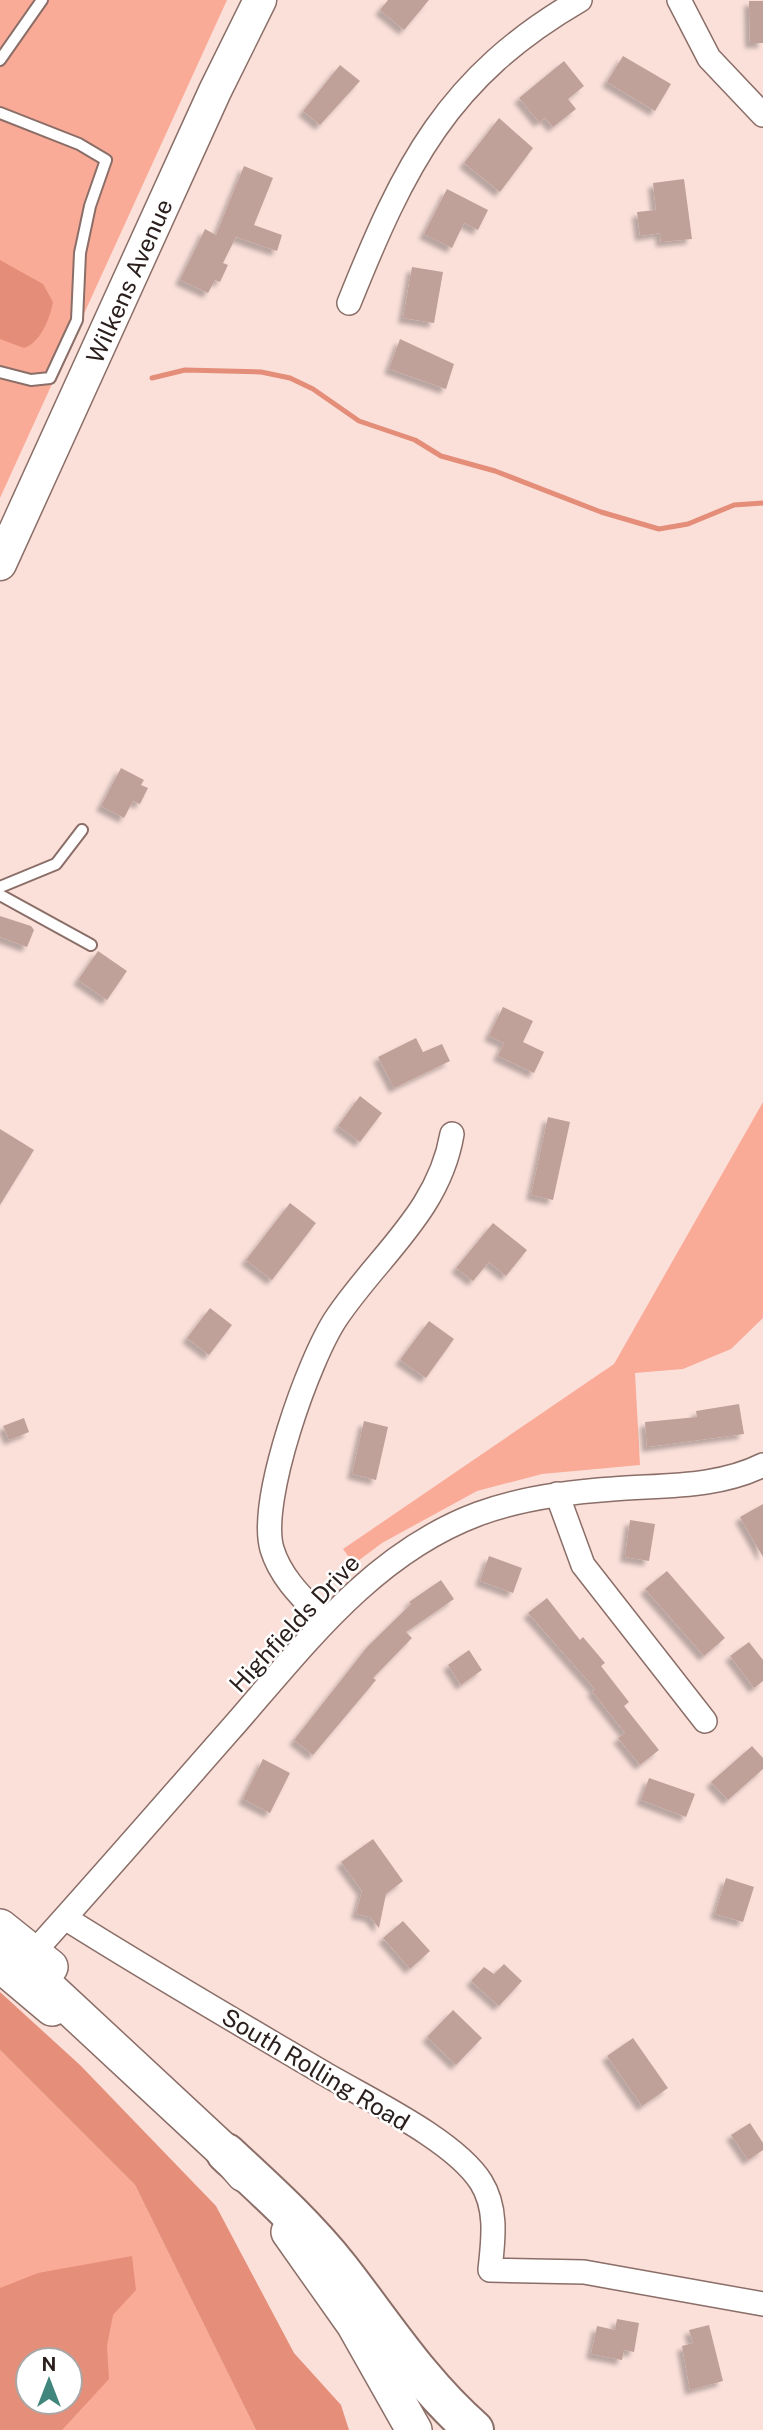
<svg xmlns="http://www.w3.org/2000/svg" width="763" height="2430" font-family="'Public Sans',sans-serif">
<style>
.green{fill:#faab98;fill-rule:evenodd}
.forest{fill:#e58e79;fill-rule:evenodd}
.water{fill:#e48d79}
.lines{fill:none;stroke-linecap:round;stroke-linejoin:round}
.stream{stroke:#e48d79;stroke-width:5}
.building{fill:#c0a19a;filter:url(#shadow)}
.service-casing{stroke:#8a6e67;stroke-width:14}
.minor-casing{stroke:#8a6e67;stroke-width:26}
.secondary-casing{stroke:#8a6e67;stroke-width:35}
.primary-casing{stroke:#8a6e67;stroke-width:38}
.motorway-casing{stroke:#8a6e67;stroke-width:42}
.service{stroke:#fff;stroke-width:10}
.minor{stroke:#fff;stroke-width:23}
.secondary{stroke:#fff;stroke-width:32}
.primary{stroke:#fff;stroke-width:35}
.motorway{stroke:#fff;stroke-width:38}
.labels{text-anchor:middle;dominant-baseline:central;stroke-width:5;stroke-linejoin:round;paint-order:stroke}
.street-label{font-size:24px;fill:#2b201d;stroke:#fff}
</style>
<defs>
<filter id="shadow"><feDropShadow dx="-5" dy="5" stdDeviation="2" flood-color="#0004"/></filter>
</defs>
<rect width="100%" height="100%" fill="#fbe0da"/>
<!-- green -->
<path class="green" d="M0,0H227L0,498Z
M763,1102V1318L731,1349L683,1369L635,1373L640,1465L542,1474L477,1491L382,1543L354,1564L343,1549L614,1364Z
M0,2050L135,2185L256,2430H0ZM28,2360H70V2402H28Z"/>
<!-- forest -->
<path class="forest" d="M0,1992L80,2065L216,2206L294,2353L341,2405L349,2430H256L135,2185L0,2050Z
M132,2256L136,2290L113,2315L107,2346L109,2379L62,2430H0V2288L38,2273ZM70,2360V2402H28V2360Z"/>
<!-- water -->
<path class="water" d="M0,260L43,284L53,302C50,318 41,342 24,348L0,339Z"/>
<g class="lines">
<!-- stream -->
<path class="stream" d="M152,378L185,370L261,372L290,378L313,389L359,421L415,440L441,456L495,471L601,512L659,529L688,524L734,505L763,503"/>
</g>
<!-- building -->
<path class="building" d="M388,0H429L404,30L380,10Z
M749,1H763V43H750Z
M623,56L671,84L655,111L607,82Z
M564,61L584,86L568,99L576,109L553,127L545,118L539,122L519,98Z
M340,65L360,81L320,125L303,111Z
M499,118L533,148L500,192L464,163Z
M244,166L273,178L254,225L282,235L277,251L236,237L223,263L228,265L220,282L215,280L208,293L180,280L205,229L216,235Z
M684,179L692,239L661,242L660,233L640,236L637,212L656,210L653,183Z
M447,189L488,210L478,230L464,223L452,248L424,234Z
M412,267L443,272L434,323L403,318Z
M400,339L454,364L446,389L389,369Z
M121,768L144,780L141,785L148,788L140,804L133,801L124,818L101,806Z
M0,916L31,926L34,930L27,947L0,937Z
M98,951L127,971L107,1000L78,980Z
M503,1007L533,1021L523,1042L544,1052L534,1073L498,1056L504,1043L489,1036Z
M416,1038L423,1052L442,1044L450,1061L394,1088L378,1057Z
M360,1096L382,1113L360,1142L338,1126Z
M548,1117L570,1122L553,1200L531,1195Z
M0,1129L34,1150L0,1205Z
M290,1203L316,1223L272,1280L246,1260Z
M493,1223L527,1250L506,1276L489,1262L473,1281L456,1268Z
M210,1308L232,1325L209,1355L187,1338Z
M429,1321L454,1339L426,1378L400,1360Z
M739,1404L744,1434L647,1447L645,1422L697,1417L696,1411Z
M24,1418L29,1432L9,1440L3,1426Z
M364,1421L388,1427L376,1480L352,1474Z
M763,1504V1557L740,1517Z
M630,1520L655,1524L649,1561L625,1557Z
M489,1556L522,1568L513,1593L480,1581Z
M667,1571L725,1638L704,1656L645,1589Z
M441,1580L454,1599L406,1632L412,1638L373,1678L376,1680L313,1755L294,1740L368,1646L411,1604L409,1602Z
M547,1598L580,1640L583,1637L605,1663L601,1666L629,1702L624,1706L659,1750L640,1765L618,1738L625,1733L592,1691L595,1689L528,1613Z
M749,1642L763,1660V1681L754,1688L730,1656Z
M469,1650L482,1670L461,1685L448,1665Z
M752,1746L763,1758V1769L728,1800L711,1782Z
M263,1759L290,1773L270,1813L243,1799Z
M649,1778L695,1794L686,1817L641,1800Z
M373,1839L403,1881L386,1894L379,1928L370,1917L356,1914L362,1891L341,1862Z
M726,1878L754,1887L743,1922L715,1914Z
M403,1921L430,1951L410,1969L383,1938Z
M504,1964L522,1981L499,2006L471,1981L484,1967L494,1974Z
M453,2010L482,2038L456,2065L427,2037Z
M633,2038L668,2088L642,2106L607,2056Z
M750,2123L763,2143V2150L748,2160L731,2135Z
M617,2319L639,2323L634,2352L624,2350L622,2360L591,2354L597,2326L615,2330Z
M709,2325L723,2381L690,2390L682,2346L693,2343L689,2330Z"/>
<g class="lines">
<defs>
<path id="service" d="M0,60L42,0
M0,113L79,144L106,160L90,206L80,253L77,320L50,378L31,380L0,372
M0,887L56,864L82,830
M0,895L91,945"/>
<path id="minor" d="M679,0L709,58L763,115
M349,303C404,166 447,77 580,0
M557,1494L583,1565L705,1721
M325,1621C305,1600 281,1579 272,1549C258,1501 309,1358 337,1317C379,1255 439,1211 452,1134
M65,1918C149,1971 235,2021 320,2071C365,2098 454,2139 481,2182C498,2209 493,2241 490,2270L584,2272L763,2304
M34,1952C100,1879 165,1804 230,1730C303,1647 371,1554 478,1514C521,1498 567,1492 613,1489C663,1485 717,1488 763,1465"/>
<path id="secondary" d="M0,564L215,91L260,0"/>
<path id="primary" d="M0,1927L50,1967
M34,1952L41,1981L226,2153L244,2174
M0,1964L52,2008
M289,2232L354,2324L414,2430"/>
<path id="motorway" d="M226,2153C266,2190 306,2226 340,2269C383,2324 420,2383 474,2430"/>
</defs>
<!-- service casing -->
<use href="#service" class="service-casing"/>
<!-- minor casing -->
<use href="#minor" class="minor-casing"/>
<!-- secondary casing -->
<use href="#secondary" class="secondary-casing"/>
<!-- primary casing -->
<use href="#primary" class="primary-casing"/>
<!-- motorway casing -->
<use href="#motorway" class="motorway-casing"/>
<!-- service -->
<use href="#service" class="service"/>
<!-- minor -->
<use href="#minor" class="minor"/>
<!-- secondary -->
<use href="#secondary" class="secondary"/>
<!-- primary -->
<use href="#primary" class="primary"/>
<!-- motorway -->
<use href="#motorway" class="motorway"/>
</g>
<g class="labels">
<!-- street labels -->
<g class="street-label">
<text transform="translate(129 281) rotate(-66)">Wilkens Avenue</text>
<text transform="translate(294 1623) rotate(-47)">Highfields Drive</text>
<text transform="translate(316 2069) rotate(31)">South Rolling Road</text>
</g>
</g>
<!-- north arrow -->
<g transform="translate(49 2381)"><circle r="33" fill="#ffffff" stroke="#aaa6a5" stroke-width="2"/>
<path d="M0-5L12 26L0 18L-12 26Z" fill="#40867c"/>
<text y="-10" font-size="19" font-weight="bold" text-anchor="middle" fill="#2b201d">N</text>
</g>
</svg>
